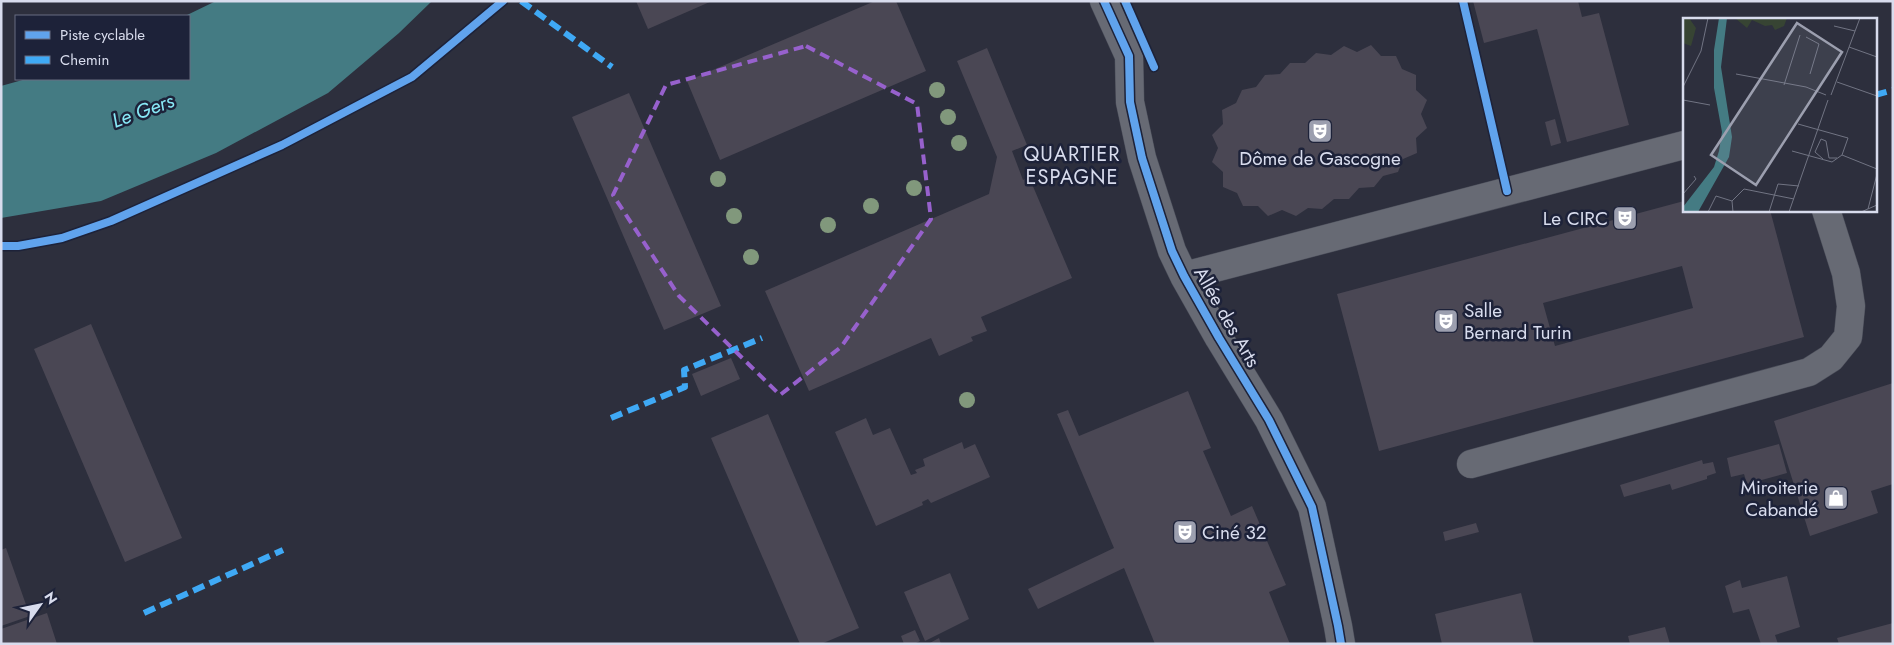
<svg xmlns="http://www.w3.org/2000/svg" width="1894" height="645" font-family="Jost,sans-serif">
<style>
.water{fill:#447b83}
.building{fill:#4a4754;fill-rule:evenodd}
.lines{fill:none;stroke-linecap:round;stroke-linejoin:round}
.minor-casing{stroke:#494c58;stroke-width:29}
.minor{stroke:#676a74;stroke-width:28}
.quiet{stroke:#3fa9f5;stroke-width:6;stroke-dasharray:12 6;stroke-linecap:butt}
.cycleway-casing{stroke:#1d2239;stroke-width:11}
.cycleway{stroke:#60a3ed;stroke-width:8}
.tree{fill:#81987c}
.marked{fill:none;stroke:#9761cd;stroke-width:4;stroke-dasharray:10 6;stroke-linejoin:round}
.labels{text-anchor:middle;dominant-baseline:central;stroke-width:5;stroke-linejoin:round;paint-order:stroke}
.poi-label{font-size:19px;fill:#d8dced;stroke:#1d2239;text-anchor:end}
.street-label{font-size:19px;fill:#d8dced;stroke:#1d2239}
.water-label{font-size:20px;font-style:italic;fill:#88e9f7;stroke:#1d2239}
.neighbourhood-label{font-size:20px;letter-spacing:1px;fill:#d8dced;stroke:#1d2239}
.inset-road{fill:none;stroke:#717483;stroke-width:1}
.view{fill:#9c9faf;fill-opacity:0.15;stroke:#9c9faf;stroke-width:2.5}
.inset-edge{fill:none;stroke:#d8dced;stroke-width:2.5}
</style>
<rect width="100%" height="100%" fill="#2d2f3d"/>
<!-- water -->
<path class="water" d="M216,1H432L399,33L328,93L216,153L101,201L1,218V86L26,79H189V16H185Z"/>
<!-- building -->
<path class="building" d="M636,1H712L648,29Z
M875,1H896L926,71L720,160L687,81Z
M1473,1H1578L1582,17L1599,13L1629,125L1567,142L1537,29L1484,43Z
M1371,45L1381,56H1396L1402,69L1416,75V90L1427,100L1421,114L1427,128L1416,138L1417,153L1403,159L1398,172L1383,176L1374,187L1359,188L1349,199H1334L1322,209L1308,208L1296,216L1282,210L1268,216L1258,206H1243L1237,193L1223,187V172L1212,162L1218,148L1212,135L1223,124L1222,110L1236,103L1242,90L1256,87L1265,75L1280,74L1290,63H1305L1316,53L1331,55L1344,46L1357,52Z
M987,48L1027,145L1012,151L1023,180L1029,177L1072,278L981,317L987,331L971,337L973,341L939,356L931,338L809,391L765,291L989,194L997,157L957,61Z
M629,93L721,306L664,330L572,117Z
M1555,119L1561,143L1551,146L1545,122Z
M1684,201V210H1770L1804,337L1379,451L1337,294ZM1682,266L1693,308L1555,346L1543,303Z
M91,324L182,538L125,562L34,349Z
M731,358L740,379L701,396L692,374Z
M1893,383V484L1871,491L1878,513L1810,536L1774,421Z
M1188,391L1211,448L1203,451L1231,516L1252,506L1286,585L1269,592L1290,644H1155L1124,568L1038,609L1028,589L1114,548L1057,414L1068,410L1079,436Z
M768,414L859,628L821,644H800L711,438Z
M866,418L873,435L890,428L911,475L917,473L915,470L925,466L923,459L962,442L964,449L975,444L990,477L931,503L928,499L922,502L923,505L876,526L835,432Z
M1779,444L1787,473L1747,484L1744,474L1731,477L1727,458Z
M1702,460L1703,464L1713,462L1716,473L1707,476V479L1672,490L1670,484L1624,497L1620,485Z
M1476,523L1479,532L1445,541L1443,532Z
M6,548L30,616L1,626V550Z
M950,573L969,619L925,641L904,592Z
M1787,576L1800,627L1775,635L1778,644H1761L1749,609L1733,613L1725,586L1740,580L1742,588Z
M1521,593L1534,644H1442L1435,614Z
M47,613L57,644H1V629Z
M1893,623V644H1839L1837,638Z
M1665,627L1670,644H1630L1628,636Z
M915,630L920,641L914,644H904L901,636Z
M939,638L941,644H928Z"/>
<g class="lines">
<defs>
<path id="minor" d="M1104,1L1129,56L1130,102L1142,158L1172,251L1184,276L1219,338L1269,420L1312,507L1338,626L1341,644
M1184,276L1684,145
M1471,464L1809,372L1831,358L1848,337L1851,306L1846,273L1826,210"/>
</defs>
<!-- minor casing -->
<use href="#minor" class="minor-casing"/>
<!-- minor -->
<use href="#minor" class="minor"/>
<!-- quiet -->
<path class="quiet" d="M521,1L612,67
M1875,95L1893,90
M611,418L685,387L684,370L762,338
M144,613L283,550"/>
<defs>
<path id="cycleway" d="M1104,1L1129,56L1130,102L1142,158L1172,251L1184,276L1219,338L1269,420L1312,507L1338,626L1341,644
M1125,1L1154,67
M1463,1L1507,191
M1,246H18L62,238L111,221L282,145L412,77L503,1"/>
</defs>
<!-- cycleway casing -->
<use href="#cycleway" class="cycleway-casing"/>
<!-- cycleway -->
<use href="#cycleway" class="cycleway"/>
</g>
<!-- trees -->
<g class="tree">
<circle cx="937" cy="90" r="8"/>
<circle cx="948" cy="117" r="8"/>
<circle cx="959" cy="143" r="8"/>
<circle cx="718" cy="179" r="8"/>
<circle cx="914" cy="188" r="8"/>
<circle cx="871" cy="206" r="8"/>
<circle cx="734" cy="216" r="8"/>
<circle cx="828" cy="225" r="8"/>
<circle cx="751" cy="257" r="8"/>
<circle cx="967" cy="400" r="8"/>
</g>
<!-- marked area -->
<path class="marked" d="M806,46L917,104L931,219L841,347L780,395L679,296L613,195L666,85Z"/>
<!-- icons -->
<defs>
<symbol id="theatre-square" viewBox="-11 -11 22 22"><rect x="-9" y="-9" width="18" height="18" rx="4" fill="#9c9faf" stroke="#1d2239"/><path d="M-5-5.5Q0-4 5-5.5V0Q5 5 0 6Q-5 5-5 0ZM-3.3-2.5H-1v1.5H-3.3ZM1-2.5H3.3v1.5H1ZM-2.8 1Q0 5.5 2.8 1Z" fill="#fff"/></symbol>
<symbol id="shop-square" viewBox="-11 -11 22 22"><rect x="-9" y="-9" width="18" height="18" rx="4" fill="#9c9faf" stroke="#1d2239"/><path d="M-5-2.5h2.3a2.7 3.5 0 0 1 5.4 0H5L5.5 6h-11ZM-1.5-2.5h3a1.5 2.3 0 0 0-3 0Z" fill="#fff"/></symbol>
</defs>
<g fill-rule="evenodd">
<use href="#theatre-square" x="1306" y="117" width="28" height="28"/>
<use href="#theatre-square" x="1611" y="204" width="28" height="28"/>
<use href="#theatre-square" x="1432" y="307" width="28" height="28"/>
<use href="#shop-square" x="1822" y="484" width="28" height="28"/>
<use href="#theatre-square" x="1171" y="518" width="28" height="28"/>
</g>
<g class="labels">
<!-- poi labels -->
<g class="poi-label">
<text x="1320" y="158" text-anchor="middle">Dôme de Gascogne</text>
<text x="1608" y="218">Le CIRC</text>
<text x="1464" y="310" text-anchor="start">Salle<tspan x="1464" dy="22">Bernard Turin</tspan></text>
<text x="1818" y="487">Miroiterie<tspan x="1818" dy="22">Cabandé</tspan></text>
<text x="1202" y="532" text-anchor="start">Ciné 32</text>
</g>
<!-- street labels -->
<g class="street-label">
<text transform="translate(1227 317) rotate(60)">Allée des Arts</text>
</g>
<!-- water labels -->
<g class="water-label">
<text transform="translate(143 111) rotate(-20)">Le Gers</text>
</g>
<!-- neighbourhood labels -->
<g class="neighbourhood-label">
<text x="1072" y="154">QUARTIER<tspan x="1072" dy="23">ESPAGNE</tspan></text>
</g>
</g>
<!-- overview -->
<g transform="translate(1683 18)">
<rect width="194" height="194" fill="#2d2f3d"/>
<path d="M0,0H6L13,10L8,28L0,25ZM52,0H104L101,8L92,12L89,7L82,8L69,2L64,10Z" fill="#374433"/>
<path d="M36,0H44L38,49L49,119L46,139L15,194H0V189L31,149L36,133L39,114L31,70V32Z" fill="#447b83"/>
<path class="inset-road" d="M151,8L172,13M123,19L136,26L127,56M166,29L194,39M53,56L123,69L143,77M154,64L194,78M101,67L117,17M0,69L18,33L25,0M148,77L177,0M0,82L27,87M115,106L165,120L159,137M109,133L149,144L159,137L194,151M140,141L132,134L138,121L143,123L146,140H154M0,176L13,161L11,158M185,191L194,156M25,194L33,178L49,183M50,194L49,183L61,171L111,181M86,194L95,166L116,168M106,194L145,82M178,194L194,187"/>
<path class="view" d="M114,5L159,34L73,167L28,137Z"/>
<rect width="194" height="194" class="inset-edge"/>
</g>
<!-- border -->
<rect width="1894" height="645" fill="none" stroke="#d8dced" stroke-width="5"/>
<!-- legend -->
<rect x="15" y="15" width="175" height="65" fill="#1d2239" stroke="#686c81"/>
<rect x="25" y="31" width="25" height="8" fill="#60a3ed" stroke="#686c81"/>
<text x="60" y="40" font-size="15" fill="#d8dced">Piste cyclable</text>
<rect x="25" y="56" width="25" height="8" fill="#3fa9f5" stroke="#686c81"/>
<text x="60" y="65" font-size="15" fill="#d8dced">Chemin</text>
<!-- north arrow -->
<g transform="translate(40 605) rotate(57)" stroke="#1d2239" stroke-width="4" paint-order="stroke">
<path d="M0-4L9 19L0 12L-9 19Z" fill="#d8dced"/>
<text y="-8" font-size="14" font-weight="bold" text-anchor="middle" fill="#d8dced">N</text>
</g>
</svg>
